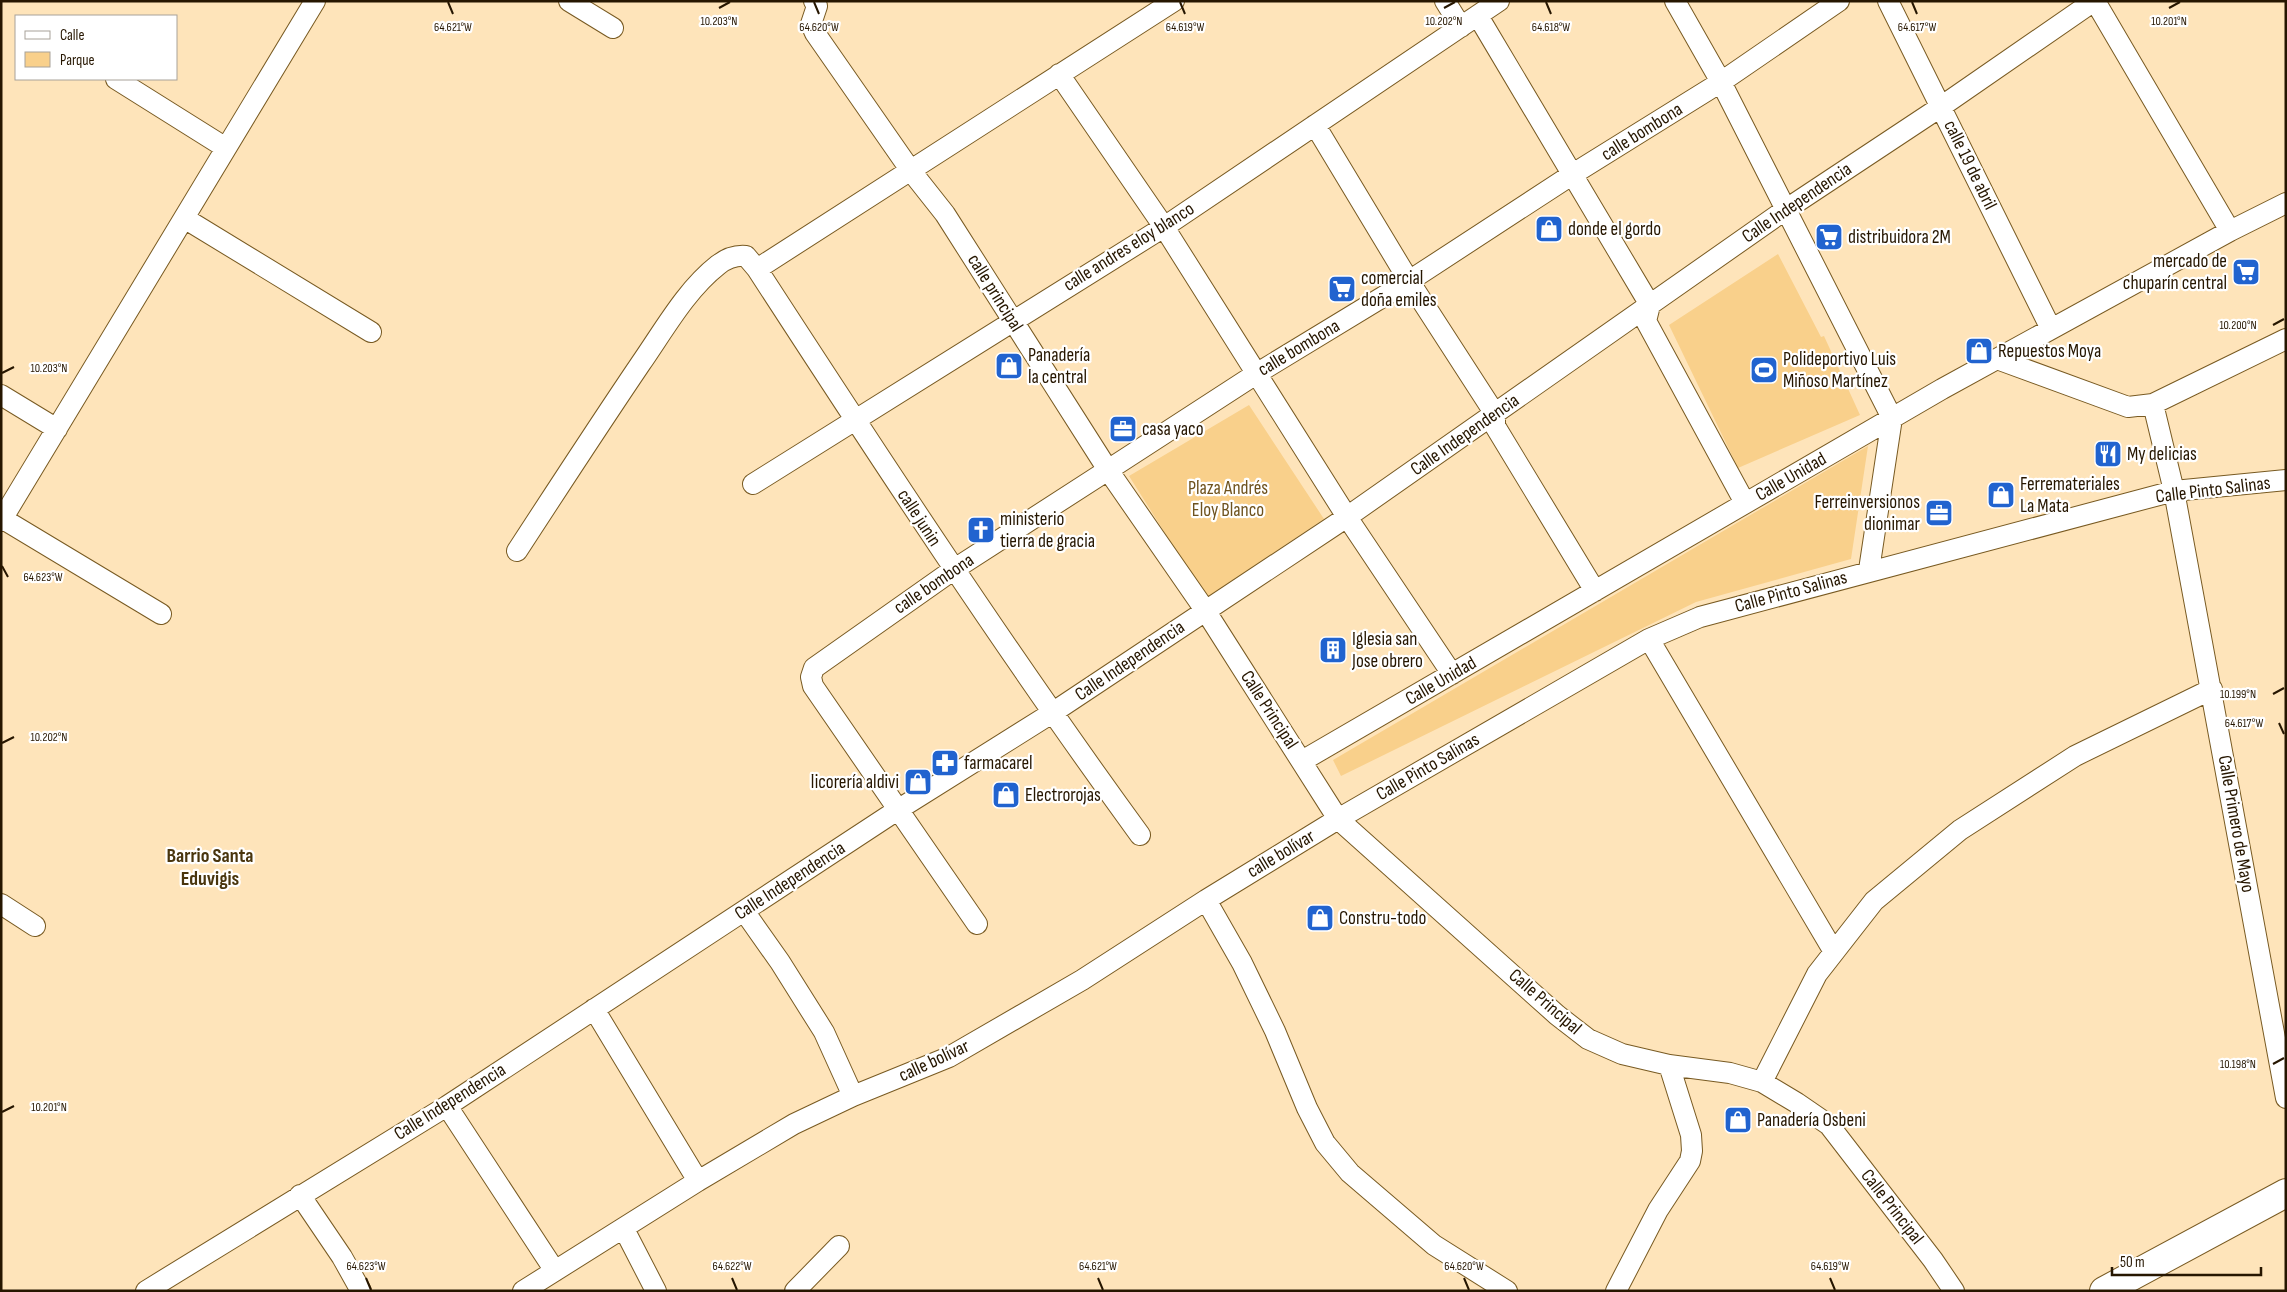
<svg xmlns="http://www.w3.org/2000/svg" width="2287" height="1292" font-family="'Sofia Sans Condensed',sans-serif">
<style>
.green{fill:#f9d08b}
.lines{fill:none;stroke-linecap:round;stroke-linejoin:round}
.street-casing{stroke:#785a22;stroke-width:22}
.secondary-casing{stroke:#785a22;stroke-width:30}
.street{stroke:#fff;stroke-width:20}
.secondary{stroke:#fff;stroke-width:28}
.ticks{fill:none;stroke:#261600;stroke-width:2}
.labels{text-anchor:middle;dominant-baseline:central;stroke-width:4.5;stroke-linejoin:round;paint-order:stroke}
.street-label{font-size:19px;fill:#261600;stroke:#fff}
.poi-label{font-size:19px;fill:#261600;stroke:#fff;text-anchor:start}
.park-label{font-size:19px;fill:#6e521d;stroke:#fff}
.neighbourhood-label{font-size:20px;font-weight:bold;fill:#49350d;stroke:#fff}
.ticks-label{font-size:12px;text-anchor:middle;fill:#261600;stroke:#fff;stroke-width:4.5;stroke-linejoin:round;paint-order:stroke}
</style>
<rect width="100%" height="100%" fill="#fee4ba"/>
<!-- green -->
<path class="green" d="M1778,254L1821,337L1824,336L1860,415L1738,468L1669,325Z
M1249,405L1324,519L1206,598L1129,476Z
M1868,446L1851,559L1696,602L1341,776L1333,760Z"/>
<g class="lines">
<defs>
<path id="street" d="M569,1L613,28
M814,1L817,6L811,24L815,33L911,171L945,214L1108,470L1205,610L1338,819L1557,1015L1588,1039L1622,1054L1669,1065L1730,1073L1762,1082L1797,1103L1829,1125L1933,1260L1954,1291
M1445,1L1461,27
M1675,1L1721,82L1892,418L1869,570
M1888,1L2051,329
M2095,1L2230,231
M1478,16L1650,305L1646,321L1745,503
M1059,74L1164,227L1347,517L1452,674
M116,79L226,148
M1315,125L1409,281L1495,414V426L1595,591
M184,218L371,332
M757,269L1174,1
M1997,359L2128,407L2153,404L2286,339
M1,395L57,429
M2153,404L2174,491L2286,1098
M753,484L1164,227L1499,1
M3,519L161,614
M1,521L315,1
M517,551C558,488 599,425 641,363C664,330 686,290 718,265C727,258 735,255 746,256L757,269C881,460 1006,651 1140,835
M1649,639L1834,952
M1302,761L1942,389L2230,231L2286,203
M1206,900L1242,963L1275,1031L1307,1108L1325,1143L1350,1173L1434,1245L1507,1291
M1,904L35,926
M744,911L780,962L824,1032L853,1096
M977,924L813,686L811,677L814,668L953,570L1108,470L1256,374L1409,281L1573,174L1721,82L1839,1
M594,1009L698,1181
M1762,1082L1817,974L1874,901L1960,830L2075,756L2212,689
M447,1106L555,1271
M300,1195L342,1257L361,1291
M624,1229L656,1291
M146,1291L447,1106L899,809L1052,713L1347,517L1785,210L1942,106L2094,1
M523,1291L698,1181L794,1124L853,1096L949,1057L1082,980L1206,900L1338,819L1649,639L1700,617L2174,491L2286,480
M795,1291L839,1246
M1616,1291L1658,1210L1690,1161L1692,1151L1691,1135L1669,1065"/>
<path id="secondary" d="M2104,1291L2286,1193"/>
</defs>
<!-- street casing -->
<use href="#street" class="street-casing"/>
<!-- secondary casing -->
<use href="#secondary" class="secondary-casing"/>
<!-- street -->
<use href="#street" class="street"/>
<!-- secondary -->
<use href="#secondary" class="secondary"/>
</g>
<!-- ticks -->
<path class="ticks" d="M448,2L453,14M814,2L819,14M1180,2L1185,14M1546,2L1551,14M1912,2L1917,14M719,8L730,2M1444,8L1455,2M2169,8L2180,2M2273,325L2284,319M2,373L14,367M2,566L8,577M2273,694L2284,688M2279,723L2284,734M2,743L14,737M2273,1064L2284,1058M2,1112L14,1106M366,1278L371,1290M732,1278L737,1290M1098,1278L1103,1290M1464,1278L1469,1290M1830,1278L1835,1290"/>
<!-- icons -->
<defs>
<symbol id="shop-square" viewBox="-11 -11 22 22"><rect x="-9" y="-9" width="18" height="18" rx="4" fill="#2163cf" stroke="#fff"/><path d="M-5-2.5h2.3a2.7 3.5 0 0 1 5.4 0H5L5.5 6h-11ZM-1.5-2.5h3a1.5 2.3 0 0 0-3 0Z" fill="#fff"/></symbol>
<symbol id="supermarket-square" viewBox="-11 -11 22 22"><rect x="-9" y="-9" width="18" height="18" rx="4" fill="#2163cf" stroke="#fff"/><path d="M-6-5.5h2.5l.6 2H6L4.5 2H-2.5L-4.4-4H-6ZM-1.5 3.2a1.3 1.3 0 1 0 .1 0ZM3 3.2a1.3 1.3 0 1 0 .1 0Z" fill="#fff"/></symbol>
<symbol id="stadium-square" viewBox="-11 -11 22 22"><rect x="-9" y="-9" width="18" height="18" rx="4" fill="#2163cf" stroke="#fff"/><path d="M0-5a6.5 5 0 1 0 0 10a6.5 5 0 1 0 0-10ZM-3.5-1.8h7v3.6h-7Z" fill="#fff"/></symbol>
<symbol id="office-square" viewBox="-11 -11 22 22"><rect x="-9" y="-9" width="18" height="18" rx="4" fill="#2163cf" stroke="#fff"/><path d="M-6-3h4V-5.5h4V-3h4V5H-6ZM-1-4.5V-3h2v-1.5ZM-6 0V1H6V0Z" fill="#fff"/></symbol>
<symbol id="restaurant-square" viewBox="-11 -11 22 22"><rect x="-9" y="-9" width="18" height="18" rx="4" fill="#2163cf" stroke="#fff"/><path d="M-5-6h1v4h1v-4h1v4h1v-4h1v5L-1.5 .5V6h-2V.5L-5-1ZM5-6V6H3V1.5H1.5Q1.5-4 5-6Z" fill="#fff"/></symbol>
<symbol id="church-square" viewBox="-11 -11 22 22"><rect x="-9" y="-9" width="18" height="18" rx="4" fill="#2163cf" stroke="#fff"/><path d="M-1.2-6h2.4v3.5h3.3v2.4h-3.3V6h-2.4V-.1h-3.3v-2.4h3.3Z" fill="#fff"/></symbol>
<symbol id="building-square" viewBox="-11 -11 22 22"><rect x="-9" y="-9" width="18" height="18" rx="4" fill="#2163cf" stroke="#fff"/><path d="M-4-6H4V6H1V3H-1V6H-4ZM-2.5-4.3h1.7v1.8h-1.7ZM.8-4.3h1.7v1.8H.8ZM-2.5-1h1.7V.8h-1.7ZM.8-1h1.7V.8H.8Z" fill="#fff"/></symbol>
<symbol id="pharmacy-square" viewBox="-11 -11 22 22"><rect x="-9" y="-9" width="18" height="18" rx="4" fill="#2163cf" stroke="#fff"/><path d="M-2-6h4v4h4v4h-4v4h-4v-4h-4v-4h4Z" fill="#fff"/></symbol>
</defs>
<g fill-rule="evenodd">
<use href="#shop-square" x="1533" y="213" width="32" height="32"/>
<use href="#supermarket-square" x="1813" y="221" width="32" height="32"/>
<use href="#supermarket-square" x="2230" y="256" width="32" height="32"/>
<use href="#supermarket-square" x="1326" y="273" width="32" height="32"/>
<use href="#shop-square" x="1963" y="335" width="32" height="32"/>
<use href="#shop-square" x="993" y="350" width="32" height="32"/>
<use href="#stadium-square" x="1748" y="354" width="32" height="32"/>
<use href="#office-square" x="1107" y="413" width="32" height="32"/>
<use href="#restaurant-square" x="2092" y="438" width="32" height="32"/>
<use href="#shop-square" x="1985" y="479" width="32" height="32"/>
<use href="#office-square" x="1923" y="497" width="32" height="32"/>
<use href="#church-square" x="965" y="514" width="32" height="32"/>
<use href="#building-square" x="1317" y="634" width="32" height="32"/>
<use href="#pharmacy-square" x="929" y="747" width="32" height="32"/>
<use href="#shop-square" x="902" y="766" width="32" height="32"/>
<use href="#shop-square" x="990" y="779" width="32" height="32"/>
<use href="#shop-square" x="1304" y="902" width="32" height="32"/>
<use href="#shop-square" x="1722" y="1104" width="32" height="32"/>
</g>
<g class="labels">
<!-- street labels -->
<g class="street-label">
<text transform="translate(1642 132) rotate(-32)">calle bombona</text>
<text transform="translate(1970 165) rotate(64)">calle 19 de abril</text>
<text transform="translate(1797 203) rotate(-34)">Calle Independencia</text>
<text transform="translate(1129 247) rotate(-32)">calle andres eloy blanco</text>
<text transform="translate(995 293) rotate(58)">calle principal</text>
<text transform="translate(1299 348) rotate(-31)">calle bombona</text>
<text transform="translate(1465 435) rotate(-35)">Calle Independencia</text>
<text transform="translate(1791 477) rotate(-30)">Calle Unidad</text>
<text transform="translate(2213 490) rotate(-7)">Calle Pinto Salinas</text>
<text transform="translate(919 518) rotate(57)">calle junin</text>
<text transform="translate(934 584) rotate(-34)">calle bombona</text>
<text transform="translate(1791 592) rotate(-15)">Calle Pinto Salinas</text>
<text transform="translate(1130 661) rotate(-34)">Calle Independencia</text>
<text transform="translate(1441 681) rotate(-30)">Calle Unidad</text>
<text transform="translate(1269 710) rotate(57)">Calle Principal</text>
<text transform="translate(1428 767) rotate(-30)">Calle Pinto Salinas</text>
<text transform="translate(2236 824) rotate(80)">Calle Primero de Mayo</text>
<text transform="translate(1281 854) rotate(-31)">calle bolívar</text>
<text transform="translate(790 881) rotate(-33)">Calle Independencia</text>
<text transform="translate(1545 1002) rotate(41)">Calle Principal</text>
<text transform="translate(934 1061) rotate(-25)">calle bolívar</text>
<text transform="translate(450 1102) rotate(-32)">Calle Independencia</text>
<text transform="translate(1892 1207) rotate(52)">Calle Principal</text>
</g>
<!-- poi labels -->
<g class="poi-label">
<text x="1568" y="229">donde el gordo</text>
<text x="1848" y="237">distribuidora 2M</text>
<text x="2227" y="261" text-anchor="end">mercado de<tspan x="2227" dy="22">chuparín central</tspan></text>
<text x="1361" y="278">comercial<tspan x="1361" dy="22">doña emiles</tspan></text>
<text x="1998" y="351">Repuestos Moya</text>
<text x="1028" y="355">Panadería<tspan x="1028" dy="22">la central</tspan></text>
<text x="1783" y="359">Polideportivo Luis<tspan x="1783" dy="22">Miñoso Martínez</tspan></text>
<text x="1142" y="429">casa yaco</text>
<text x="2127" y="454">My delicias</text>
<text x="2020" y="484">Ferremateriales<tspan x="2020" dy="22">La Mata</tspan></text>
<text x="1920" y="502" text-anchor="end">Ferreinversionos<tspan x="1920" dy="22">dionimar</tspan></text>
<text x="1000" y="519">ministerio<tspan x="1000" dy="22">tierra de gracia</tspan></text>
<text x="1352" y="639">Iglesia san<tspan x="1352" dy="22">Jose obrero</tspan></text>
<text x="964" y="763">farmacarel</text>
<text x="899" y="782" text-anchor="end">licorería aldivi</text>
<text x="1025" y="795">Electrorojas</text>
<text x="1339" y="918">Constru-todo</text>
<text x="1757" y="1120">Panadería Osbeni</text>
</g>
<!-- park labels -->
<g class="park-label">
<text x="1228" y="488">Plaza Andrés<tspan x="1228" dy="22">Eloy Blanco</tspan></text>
</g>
<!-- neighbourhood labels -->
<g class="neighbourhood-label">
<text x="210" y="856">Barrio Santa<tspan x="210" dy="23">Eduvigis</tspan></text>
</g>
</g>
<g class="ticks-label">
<text x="719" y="25">10.203°N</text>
<text x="2169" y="25">10.201°N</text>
<text x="1444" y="25">10.202°N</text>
<text x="453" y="31">64.621°W</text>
<text x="819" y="31">64.620°W</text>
<text x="1185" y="31">64.619°W</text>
<text x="1551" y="31">64.618°W</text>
<text x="1917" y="31">64.617°W</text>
<text x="2238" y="329">10.200°N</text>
<text x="49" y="372">10.203°N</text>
<text x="43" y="581">64.623°W</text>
<text x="2238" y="698">10.199°N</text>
<text x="2244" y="727">64.617°W</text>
<text x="49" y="741">10.202°N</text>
<text x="2238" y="1068">10.198°N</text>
<text x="49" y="1111">10.201°N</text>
<text x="366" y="1270">64.623°W</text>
<text x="732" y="1270">64.622°W</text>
<text x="1098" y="1270">64.621°W</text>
<text x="1464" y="1270">64.620°W</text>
<text x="1830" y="1270">64.619°W</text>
</g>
<!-- border -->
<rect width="2287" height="1292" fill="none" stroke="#261600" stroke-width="5"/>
<!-- legend -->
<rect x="15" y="15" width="162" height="65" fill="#ffffff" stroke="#a8a299"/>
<rect x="25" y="31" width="25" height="8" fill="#ffffff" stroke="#a8a299"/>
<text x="60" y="40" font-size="15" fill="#261600">Calle</text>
<rect x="25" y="52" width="25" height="15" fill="#f9d08b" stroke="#a8a299"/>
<text x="60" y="65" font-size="15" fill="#261600">Parque</text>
<!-- scale -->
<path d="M2112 1267v8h149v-8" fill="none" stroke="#261600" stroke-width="2.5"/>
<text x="2120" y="1267" font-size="15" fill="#261600" stroke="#ffffff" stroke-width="4" paint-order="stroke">50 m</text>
</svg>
